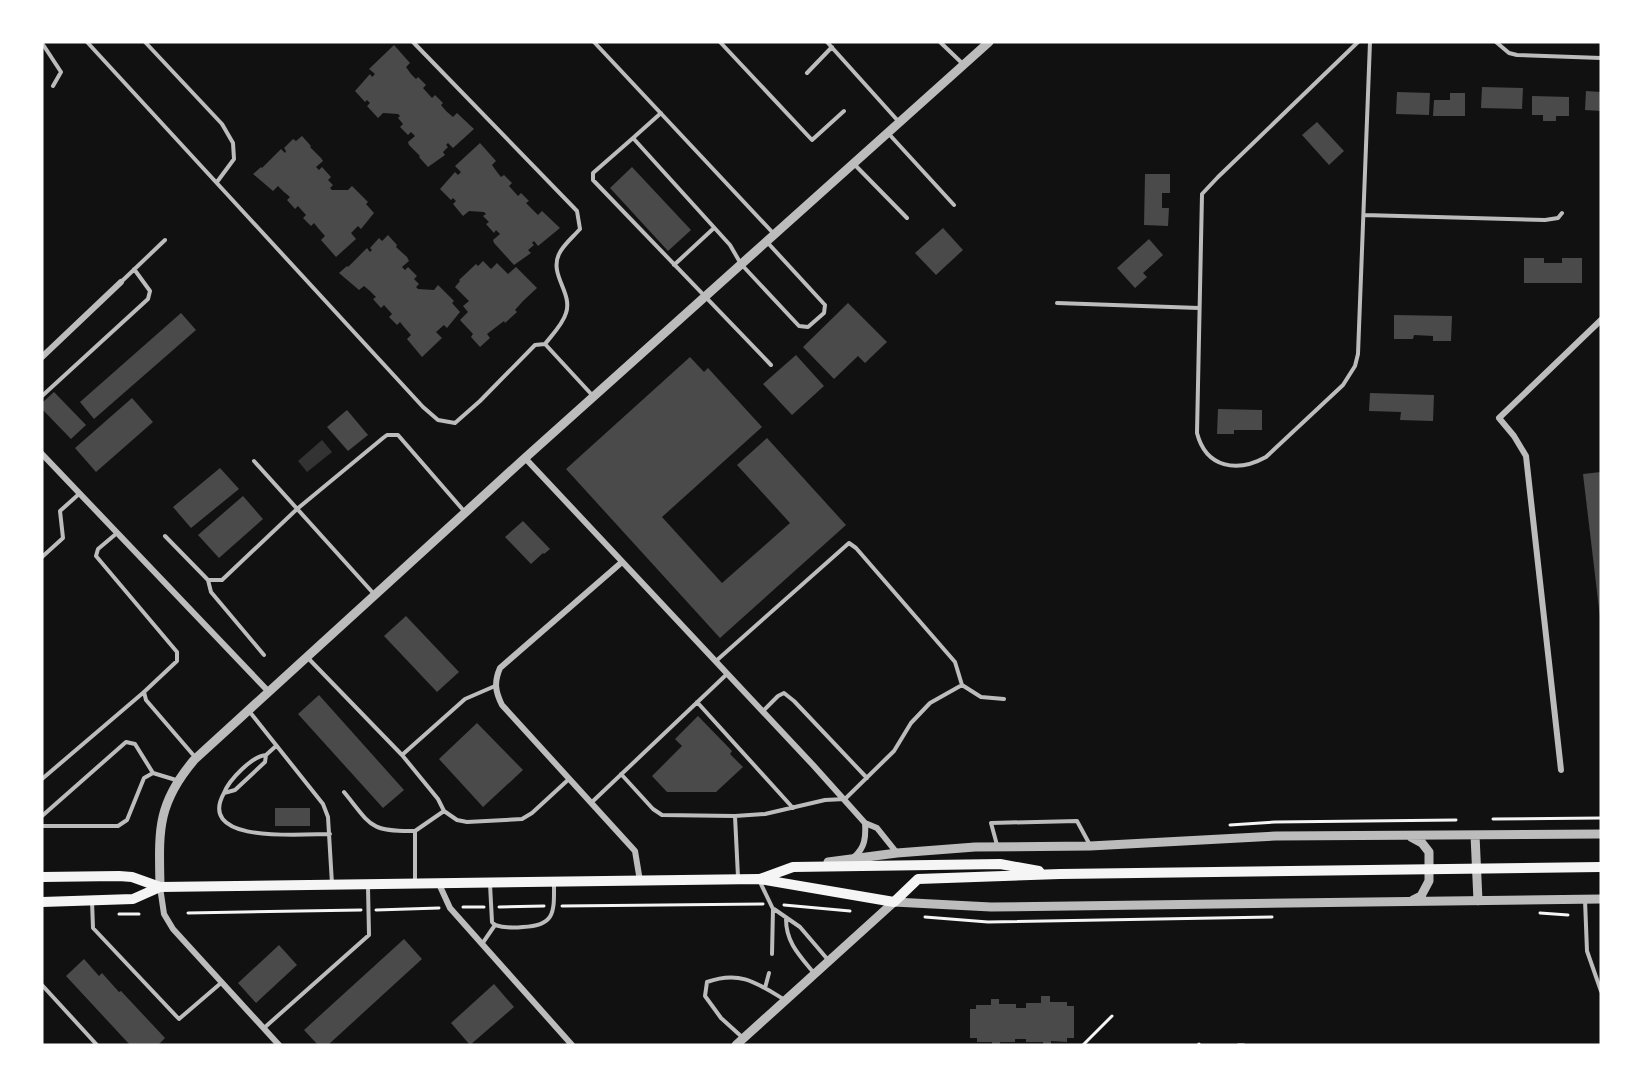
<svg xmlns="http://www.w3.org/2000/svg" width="1643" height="1087" font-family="Jost,sans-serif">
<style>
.water{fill:#333}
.building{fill:#4a4a4a}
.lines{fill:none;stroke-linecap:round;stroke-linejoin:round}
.path{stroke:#f5f5f5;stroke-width:3}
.service{stroke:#bcbcbc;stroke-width:4}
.minor{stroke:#bcbcbc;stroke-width:6}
.tertiary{stroke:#bcbcbc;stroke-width:9}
.secondary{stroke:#f5f5f5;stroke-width:10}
</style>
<rect width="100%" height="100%" fill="#111"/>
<!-- water -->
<path class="water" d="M322,440L332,452L307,472L298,461Z"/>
<!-- building -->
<path class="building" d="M394,45L410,63L406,67L411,74L416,79L418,77L426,85L423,88L432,98L435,95L443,103L441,105L446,111L453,117L457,113L474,129L453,148L448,143L446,145L448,147L443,152L445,155L428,167L419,157L420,156L409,145L408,142L415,136L411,132L408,135L400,127L403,124L398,118L400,116L398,114L383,113L378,118L367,106L370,103L367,100L365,102L355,91L370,74L372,77L375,74L369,69Z
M1482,87L1523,88L1522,109L1481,108Z
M1586,91L1601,92V111L1585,110Z
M1397,92L1430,93L1429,115L1396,114Z
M1450,93H1465V116H1433L1434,100H1450Z
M1532,96L1569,97V116H1556V121H1543V115H1532Z
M1317,122L1344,151L1329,165L1302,135Z
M302,136L311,146L310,147L321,158L323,161L316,167L319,170L322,167L331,177L328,180L333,185L330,188L332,190H348L352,186L368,202L366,204L374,213L361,229L358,226L351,233L356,239L336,257L321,240L325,236L318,228L314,223L311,226L303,218L306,215L298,206L295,209L287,200L290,197L284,192L278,186L273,191L253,174L261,167L262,168L281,149L285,153L286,151L284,148L293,139L296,141Z
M480,143L496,161L492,165L497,172L501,177L504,175L512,183L509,186L518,196L521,193L529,201L526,203L538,215L542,211L560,228L538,246L534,241L532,243L534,245L528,250L531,253L514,265L494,243L493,240L500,234L496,230L494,233L486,224L489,222L483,216L486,214L484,212L469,211L463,216L453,204L456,201L453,198L451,200L440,189L455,172L458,175L461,172L455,166Z
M632,167L691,230L668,251L610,188Z
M1145,174H1170V193H1162V208H1169L1168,226L1144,225Z
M943,228L963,250L936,275L915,253Z
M388,235L397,245L396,247L407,257L409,261L402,267L405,270L408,267L417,276L414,279L419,284L416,287L418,289L434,290L438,285L454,301L452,303L460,312L447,328L444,325L436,332L442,338L422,357L407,339L411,335L404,327L400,322L397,325L389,317L392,314L384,305L381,308L373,299L376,297L370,291L364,286L359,290L339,273L347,266L348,267L367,248L370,252L372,250L370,248L379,238L382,241Z
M1149,239L1163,255L1143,273L1147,277L1135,288L1117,268Z
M1524,258H1544V263H1562V258H1582V283H1524Z
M483,261L491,269L497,263L508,274L516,267L537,288L523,301L515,310L517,312L505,323L504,321L487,334L490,338L480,347L471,337L473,334L460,320L468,312L463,306L469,301L455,287L460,281L459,280L476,264L478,266Z
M848,303L887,342L865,363L858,356L834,379L803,347Z
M181,313L196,330L94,419L80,402Z
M1394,315L1452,316L1451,341H1433V336L1414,335L1413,339H1394Z
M796,355L824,386L792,415L763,384Z
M690,357L704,372L708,368L762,427L662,517L722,583L790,523L737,465L767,438L846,525L720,638L566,469Z
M54,392L86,425L71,439L42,409V403Z
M1370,393L1434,395L1433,421L1400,420L1401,412L1369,411Z
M132,398L153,422L96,472L75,448Z
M1218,409L1262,410V430H1234V434H1217Z
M347,410L368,435L348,451L327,427Z
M220,468L239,489L191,528L173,507Z
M1601,472V617H1600L1583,474Z
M243,496L263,519L219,558L198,535Z
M523,521L550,549L544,554L543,553L531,564L505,537Z
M406,616L459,672L437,692L384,636Z
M319,695L404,790L383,808L298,714Z
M698,716L732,751L730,754L743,767L716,792H667L652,776L682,746L675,739Z
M477,723L523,770L483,807L439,759Z
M275,808H310V826H275Z
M404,939L422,959L328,1045H318L304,1030Z
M279,945L297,965L256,1003L238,983Z
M84,959L99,976L102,973L119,992L121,991L165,1038L158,1045H130L66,976Z
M494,984L514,1007L470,1045L451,1023Z
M1041,996H1050V1002H1067V1006H1074V1038H1067V1042L1051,1041V1045H1043V1042H1026V1039H1015V1042H1000V1045H992V1042H977V1038H970V1009H976V1005H991V999H999V1004H1016V1008H1026V1003H1041Z"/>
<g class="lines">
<!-- path -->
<path class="path" d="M1493,819L1601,818
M1230,825L1275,822L1456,820
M784,905L850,911
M562,906L763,904
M463,907H484
M499,907L544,906
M376,910L439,908
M188,913L361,910
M1540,913L1568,915
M119,914H139
M925,917L988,922L1272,917
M1083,1045L1112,1016
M1198,1045L1199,1044
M1238,1045H1244"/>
<!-- service -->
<path class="service" d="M87,42L423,407L438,420L455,423L480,401L535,345L545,344L593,396
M145,42L222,124L233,143L234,159L217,182
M413,42L577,211L580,229C573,237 563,245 559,254C549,275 573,293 566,313C563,324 552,335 545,344
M594,42L774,234
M720,42L812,140L844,111
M827,42L899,122
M940,42L963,64
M1358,42L1218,177L1202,194L1197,433C1206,468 1237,473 1266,457L1343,385L1355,366L1358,354L1370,42
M1496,42L1509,53L1517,55L1601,58
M42,43L61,72L53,86
M807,73L832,47
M888,133L954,205
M633,138L661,113
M854,164L907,218
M1364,215L1545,220L1558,218L1562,213
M767,242L825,305L824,313L808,327L799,326L741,264L730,245L633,138L593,173V180L771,365
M674,265L714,228
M121,282L165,240
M1057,303L1199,308
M42,396L148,299L150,291L134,269
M254,461L374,594
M165,536L208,580H222L297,509L383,438L387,435H398L464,511
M42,557L63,538L60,511L79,494
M208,580L211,592L264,655
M307,657L402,755L438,799L444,811L457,820L467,822L522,819L532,813L569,779
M716,661L849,543L856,548L955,662L962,685
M144,692L146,700L195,757
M697,702L793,808
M249,711L323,804L328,817L332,884
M763,711L778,696L784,693L794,701L867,778
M276,746L266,755L265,762L235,790L224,793C195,845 305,834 330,834
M402,755L465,699L495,686
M621,774L653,809L662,815L735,816
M42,779L144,692L177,661V652L96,556L98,549L117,533
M344,792C371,825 369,832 415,831
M224,793C229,780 252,756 266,755
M592,802L727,674
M42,816L126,742L135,744L153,773L176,780
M42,826H118L127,820L144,778L153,773
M997,845L991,823L1077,821L1090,845
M738,877L735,816L765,814L825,800L845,799L894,751L911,723L930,703L962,685L981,697L1004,699
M759,880L773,909L772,954
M415,883V831L444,811
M490,884L492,922L495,925C504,928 513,928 523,927C556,926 554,911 554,883
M1585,900L1587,951L1601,991
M92,901L93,928L179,1019L221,983
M774,909L800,927L829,961
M786,919C786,942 799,955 813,972
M482,944L495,925
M42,985L97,1045
M765,988L769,973
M264,1028L369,935L368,887
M742,1037L721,1018L705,996L707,982C740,970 757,983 785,1000"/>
<!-- minor -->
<path class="minor" d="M42,357L121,282
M42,454L268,691
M525,458L813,765L865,823L877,828L897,853
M622,562L500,668C494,682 495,691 502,705L635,851L640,881
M1561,770L1526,456L1514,436L1499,418L1601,320
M854,857C865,848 866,837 865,823
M439,884L450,908L572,1045
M160,887L164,914L173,929L279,1045"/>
<!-- tertiary -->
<path class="tertiary" d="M1475,835L1478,901
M1411,837L1422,843L1429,852V881L1421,896L1413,900
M828,862L897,853L975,847L1090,846L1276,836L1601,834
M160,887C159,832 156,805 194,760L525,458L989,42
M736,1045L894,902L991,907L1601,899"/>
<!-- secondary -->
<path class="secondary" d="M42,877L119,876L132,877L160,887L759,879L894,902L918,879L1060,874L1601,867
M760,879L793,867L1000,864L1039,871
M42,902L133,899L160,887"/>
</g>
<!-- border -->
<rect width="1643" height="1087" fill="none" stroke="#ffffff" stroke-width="87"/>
</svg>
